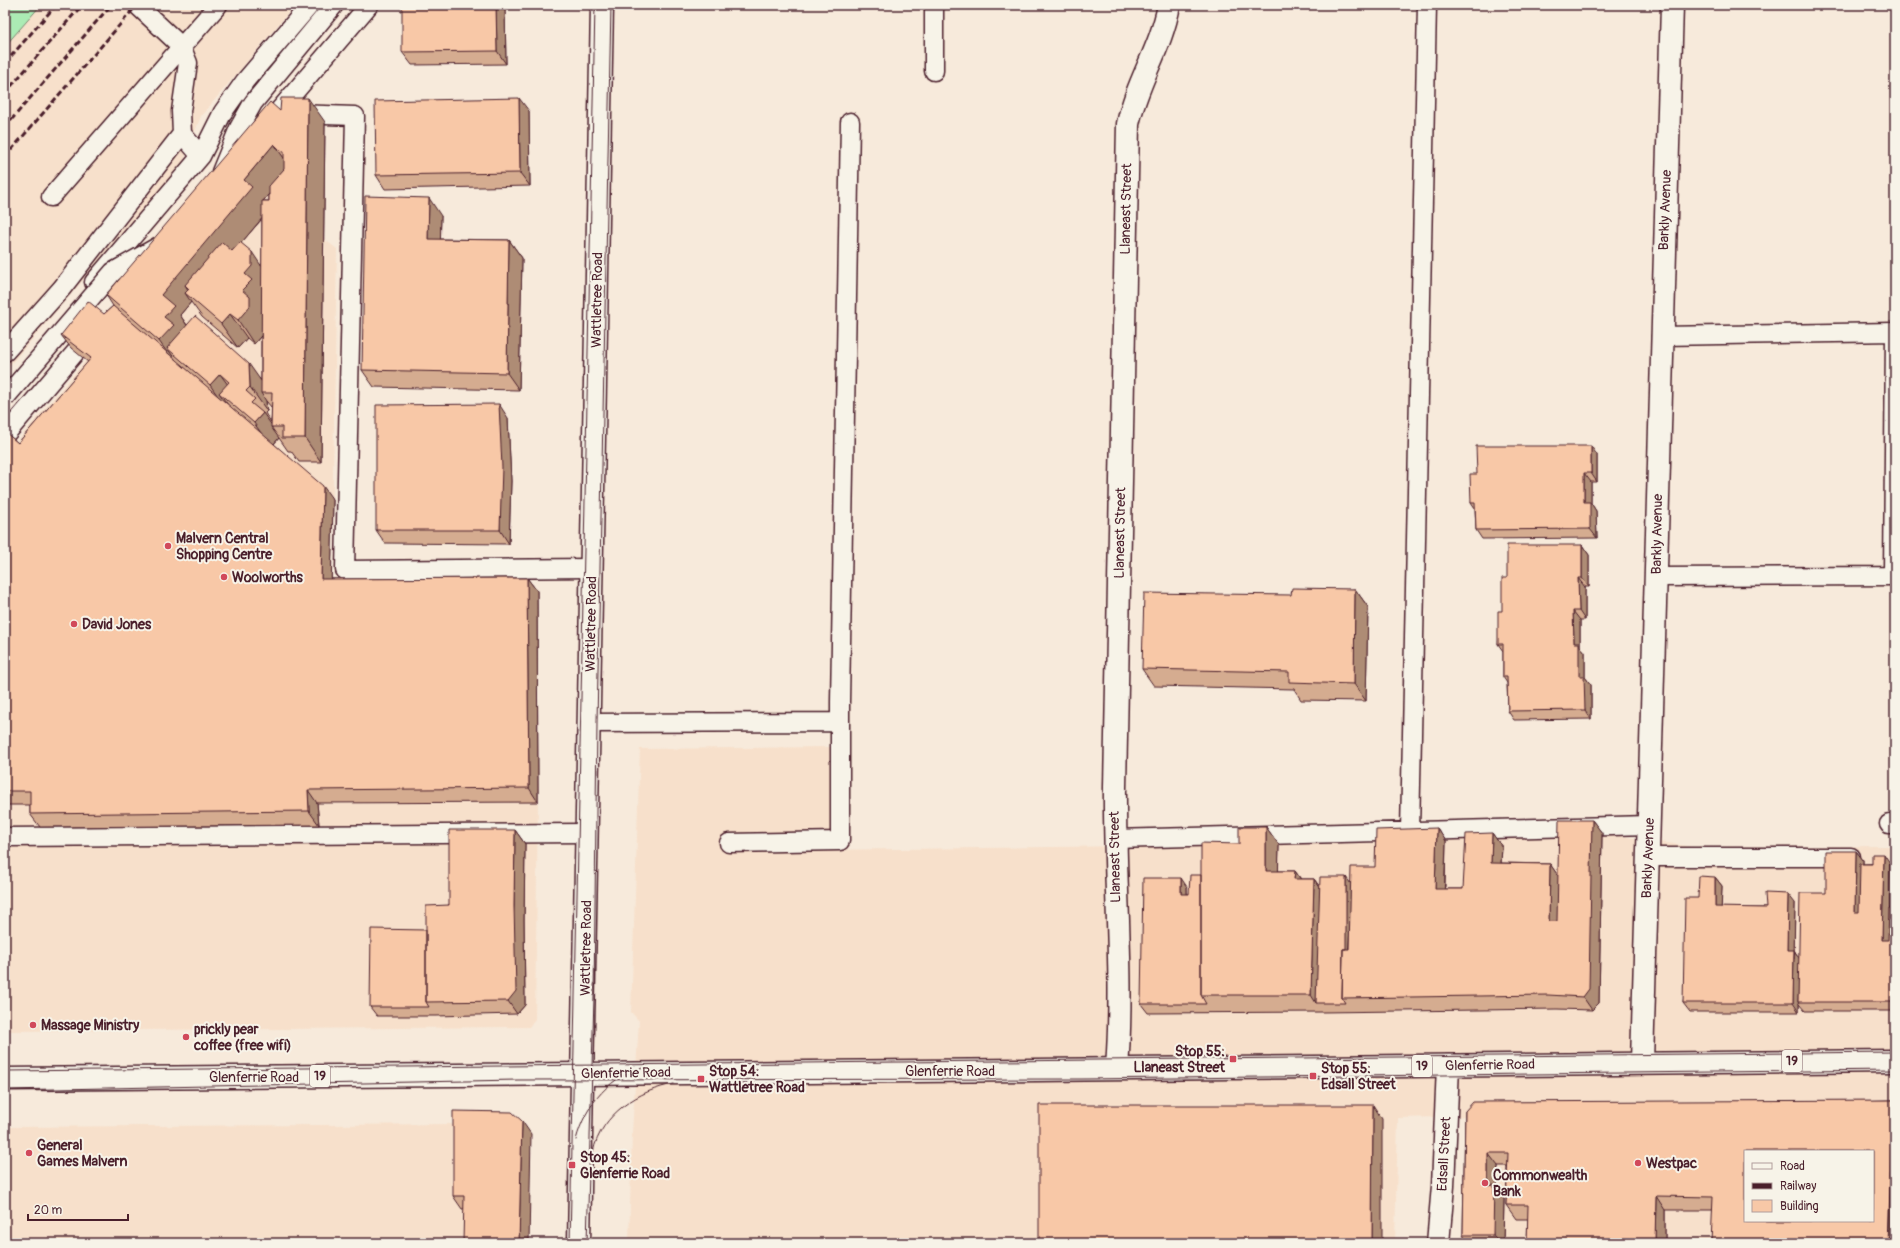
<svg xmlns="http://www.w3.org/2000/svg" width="1900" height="1248" font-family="Pangolin,sans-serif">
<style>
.built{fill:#f7e0cb;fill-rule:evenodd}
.green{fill:#abebb4;stroke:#7a8570}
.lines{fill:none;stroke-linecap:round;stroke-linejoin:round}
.lane-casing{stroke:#4a1f2b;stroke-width:21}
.street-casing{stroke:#4a1f2b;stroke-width:25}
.secondary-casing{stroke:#4a1f2b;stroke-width:25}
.primary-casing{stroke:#4a1f2b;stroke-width:25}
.lane{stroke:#f7f3e8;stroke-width:18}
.street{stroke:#f7f3e8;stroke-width:22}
.secondary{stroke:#f7f3e8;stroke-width:22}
.primary{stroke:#f7f3e8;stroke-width:22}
.tram{stroke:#4a1f2b;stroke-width:1}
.rail{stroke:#4a1f2b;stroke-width:3;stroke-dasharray:6 3;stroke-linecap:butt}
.lane-bridge-casing{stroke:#4a1f2b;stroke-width:21;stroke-linecap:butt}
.lane-bridge{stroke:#f7f3e8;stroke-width:18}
.wall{fill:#d5ac90;stroke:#4a1f2b;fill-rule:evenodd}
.shaded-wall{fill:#ae8c75;stroke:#4a1f2b}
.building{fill:#f8c8a7;stroke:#4a1f2b;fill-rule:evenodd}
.poi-dot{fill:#d1495b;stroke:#f7f3e8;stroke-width:1.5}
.labels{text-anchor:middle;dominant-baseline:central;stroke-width:4;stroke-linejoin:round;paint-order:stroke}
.shield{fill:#f7f3e8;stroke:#7e5f64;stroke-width:1}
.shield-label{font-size:13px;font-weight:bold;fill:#4a1f2b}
.street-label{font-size:14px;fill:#4a1f2b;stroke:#f7f3e8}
.poi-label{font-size:14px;font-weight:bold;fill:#4a1f2b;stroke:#f7f3e8;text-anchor:start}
</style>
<rect width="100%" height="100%" fill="#f7eadb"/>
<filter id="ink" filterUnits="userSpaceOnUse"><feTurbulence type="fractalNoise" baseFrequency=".025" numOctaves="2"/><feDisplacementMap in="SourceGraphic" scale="8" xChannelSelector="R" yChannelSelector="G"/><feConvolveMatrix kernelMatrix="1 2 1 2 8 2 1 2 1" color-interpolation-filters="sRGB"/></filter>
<g filter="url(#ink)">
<!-- built -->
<path class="built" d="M8,5H295L201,116L182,165L5,371V9Z
M286,126L324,239L337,249L331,592L537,591L538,802L535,1019L529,1027L5,1031V455Z
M833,747L832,833L730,851L1386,843L1602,833L1693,847L1895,846V1243H1472L1481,1116L1398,1118L1395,1243H629L632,1133L639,1021L631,1012L640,749ZM1745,1151H1873V1221H1745Z
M463,1124L521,1125L531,1134L529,1243H5V1127Z"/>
<!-- green -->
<path class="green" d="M9,5H41L5,46V10Z"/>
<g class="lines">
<defs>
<path id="lane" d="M137,5L181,46L188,63L181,111L182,134L201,156
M934,71V5
M276,114L369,5
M295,114L355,116L345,570L591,568
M221,172L239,128L253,103L334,5
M51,197L218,5
M94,282L201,156L223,112L245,81L310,5
M5,352L62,288L182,134
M5,435L91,334
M1657,577L1893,576L1895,332L1661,336
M589,723L840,722
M1889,824H1895
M1410,832L1427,5
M5,837L588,833
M1114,839L1649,825
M729,843L840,841V702L850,122
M1648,857H1851"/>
<path id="street" d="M1642,1062L1672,5
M1117,1068C1124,975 1114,881 1115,787L1128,124C1137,81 1161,49 1169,5
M1438,1243L1443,1186L1448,1066"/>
<path id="secondary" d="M579,1243L602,5"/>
<path id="primary" d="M5,1079L1037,1070L1895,1061"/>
</defs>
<!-- lane casing -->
<use href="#lane" class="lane-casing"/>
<!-- street casing -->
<use href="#street" class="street-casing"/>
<!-- secondary casing -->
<use href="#secondary" class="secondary-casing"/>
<!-- primary casing -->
<use href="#primary" class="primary-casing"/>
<!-- lane -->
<use href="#lane" class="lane"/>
<!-- street -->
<use href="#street" class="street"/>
<!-- secondary -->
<use href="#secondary" class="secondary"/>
<!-- primary -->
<use href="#primary" class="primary"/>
<!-- tram -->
<path class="tram" d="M5,1071L1895,1052
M5,1090L518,1080L1082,1079L1895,1070
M576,1140C585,1105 611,1073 648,1067
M593,1152C601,1114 639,1090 674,1084
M570,1243L595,5
M587,1243L594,997L597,723L611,5"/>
<!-- rail -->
<path class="rail" d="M5,63L56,5
M5,93L82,5
M5,127L111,5
M5,157L137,5"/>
<defs>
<path id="lane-bridge" d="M5,398L113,272L159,246"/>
</defs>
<!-- lane-bridge casing -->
<use href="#lane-bridge" class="lane-bridge-casing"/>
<!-- lane-bridge -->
<use href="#lane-bridge" class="lane-bridge"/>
</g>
<!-- wall -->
<path class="wall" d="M505,10L506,64L412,65L402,52Z
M280,111L325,122L321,462H299L291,451H288L279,438L274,444L333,500L331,579L527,578L537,591L538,802L317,803L319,825L40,827L30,814V805H5V432L18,443L88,362L71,348L61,335L104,314L113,306L106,295ZM269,194V201H263L267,196ZM262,219V267L241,243ZM191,302L202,317L238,348L247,338L254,344L261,336V380L187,325L180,315ZM266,401L272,408L271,422L265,413L267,411Z
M529,111L530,186L385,189L376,175Z
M441,216L440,239L509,240L522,258L519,390L374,387L362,370Z
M508,418L511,481L509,544L385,543L376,530Z
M1597,455V482H1591V503L1596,511L1597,538L1482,539L1476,530L1475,509L1471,503L1477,474Z
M1582,545L1589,555V587H1585V620H1580V646L1585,652V677L1591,685V719L1514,720L1508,711L1507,683L1503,677V651L1498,644L1507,578Z
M1355,589L1368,607L1366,701L1301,700L1294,689L1154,686L1142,669L1291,595Z
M1592,820L1602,833L1599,1003L1592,1010L1557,1009L1323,1012L1148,1013L1141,1004L1187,887V894H1189L1201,875L1239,844L1266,827L1279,845L1278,871H1295L1301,879H1314L1320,887L1351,884L1375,867L1437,828L1446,841L1445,889H1463L1492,833L1502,847L1501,863L1550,864L1558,876Z
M515,830L525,844L524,920L525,1005L517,1014L436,1016H377L370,1007L426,930Z
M1856,851L1863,860V864L1890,863L1889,908H1895V1011H1805L1799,1004V1012H1690L1683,1003L1698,898L1715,877L1722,886L1721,908H1766L1795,903L1794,950L1799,958L1826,893Z
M1893,1100L1895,1102V1243L1713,1210H1665V1243H1527L1528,1219H1516L1506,1205L1507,1166H1498L1497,1189L1504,1199L1503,1243H1468L1463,1235L1465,1111Z
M531,1134L463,1209H462L453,1196Z"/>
<!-- shaded-wall -->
<path class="shaded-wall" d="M496,5H501L505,10L506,64L497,51Z
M308,98L325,122L321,462L305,438Z
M519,98L529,111L530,186L520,173Z
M274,144L291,168L263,201L269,210L195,298L189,289L185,285L194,299L185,293L191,302L180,315L190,330L167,348L178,363L176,365L159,341L164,317L161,295L244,180Z
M429,198L441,216L440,256L428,239Z
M509,240L522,258L519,390L507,373Z
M252,252L268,276V304L261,312L267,321L266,330L254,344L238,320L245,274Z
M230,314L247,338L238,348L221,324Z
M249,364L266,388L261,393L266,401L267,411L250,387Z
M220,374L237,397L219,393L229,406L227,409L210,385Z
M499,404L508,418L511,481L509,544L500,530Z
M263,413L273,427H271L279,438L271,447L254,423Z
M1591,446L1597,455V482L1591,473Z
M1584,473L1591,482V503L1596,511L1597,538L1590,529L1584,502Z
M323,486L333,500L331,593L321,579Z
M1582,545L1589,555V587L1582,578Z
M527,578L537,591L538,802L529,788Z
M1578,578L1585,587V620L1579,611Z
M1355,589L1368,607L1366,701L1354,684Z
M1573,611L1580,620V646L1585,652V677L1591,685V719L1585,710L1579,676L1574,643Z
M308,790L317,803L319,825L309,811Z
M1592,820L1602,833L1599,1003L1592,1010L1583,997Z
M1266,827L1279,845L1278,889L1266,871Z
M1437,828L1446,841L1444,902L1435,889Z
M515,830L525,844L524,920L525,1005L517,1014L508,1001L514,906Z
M1492,833L1502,847L1500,877L1491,863Z
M1856,851L1863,860L1862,921L1855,912Z
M1884,854L1890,863L1889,949L1882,940Z
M1550,864L1559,877V934L1549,921Z
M1295,871L1307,889L1294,879Z
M1346,877L1353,887L1345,998Z
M1715,877L1722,886L1721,917L1715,907Z
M1181,878L1187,887V903L1181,894Z
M1314,879L1326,896L1316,1003L1311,995Z
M1788,894L1795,903L1794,959L1787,950Z
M1794,950L1800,960L1798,1002L1799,1004V1012L1793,1003Z
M1893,1100L1895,1102V1243H1888Z
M1373,1105L1382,1119V1243H1372Z
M522,1121L531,1134L529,1243H519Z
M1488,1153L1498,1166L1497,1189L1504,1199L1503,1243H1499L1493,1235L1488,1186Z
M1656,1196L1665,1210V1243H1655Z"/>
<!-- building -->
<path class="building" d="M402,5H496L497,51L402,52Z
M281,98H308L305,438H282V427H271L272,393H261L262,201H269V186L284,169V151L280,150L274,144L244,180L252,187L161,295L174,306L164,317L174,325L159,341L106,295L270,102L280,111Z
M519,98L520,173L376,175L375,101Z
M365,196L429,198L428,239L509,240L507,373L362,370Z
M222,242L232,251L240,242L252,252V266L245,274L252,280L242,290L250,297V306L238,320L230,314L221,324L185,293L189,289L185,285Z
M88,301L104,314L113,306L323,486L321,579L527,578L529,788L308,790L309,811L30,814V791H5V432L18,443L91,358L61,335Z
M195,316L249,364L250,387L246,391L255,399L251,403L263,413L254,423L219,393L229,382L220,374L210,385L167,348Z
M499,404L502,467L500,530H376V405Z
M1476,446H1591V473H1584V502H1590V529L1476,530L1475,503H1471L1470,474H1477Z
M1507,545H1582V578H1578L1579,611H1573L1574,643H1579V676H1584L1585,710L1508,711L1507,677H1503V644H1498V611H1502V578H1507Z
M1292,588L1355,589L1354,684L1289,682V672L1142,669L1144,593L1291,595Z
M1559,820H1592L1589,989L1583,997L1548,995L1342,998L1343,949H1349L1351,867H1375L1376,830L1437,828L1435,889H1463L1466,834L1492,833L1491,863L1550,864L1549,921H1557Z
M1239,827H1266V871H1295L1294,879H1314L1311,995H1201V843L1239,844Z
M449,830H515L514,906L516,991L508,1001L426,1002V906L449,905Z
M1826,851H1856L1855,912H1859L1860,864H1872V854H1884L1882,940H1888L1889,908H1895V1002H1798L1800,893H1826Z
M1190,875H1201V995L1206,1004H1141L1143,878H1181V894H1189Z
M1699,876L1715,877V907L1766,908L1765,893L1788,894L1787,950H1794L1793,1003H1683L1685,898H1698Z
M1320,877H1346V949H1343L1342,998L1345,1003H1316Z
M371,929L426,930V1002L429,1007H370Z
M1893,1100L1888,1243H1711L1713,1197L1656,1196L1655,1243H1527L1528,1205H1506L1508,1153H1488V1186L1494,1185L1493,1235H1463L1465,1111L1473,1102ZM1745,1151H1873V1221H1745Z
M1039,1105H1373L1372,1243H1039Z
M453,1111L512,1112L522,1121L519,1243H463L464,1196H453Z"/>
</g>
<!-- markers -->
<g class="poi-dot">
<circle cx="168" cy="546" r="4"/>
<circle cx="224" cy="577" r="4"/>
<circle cx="74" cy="624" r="4"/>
<circle cx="33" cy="1025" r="4"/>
<circle cx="186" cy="1037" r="4"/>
<rect x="1229" y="1055" width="8" height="8" rx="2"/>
<rect x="1309" y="1072" width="8" height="8" rx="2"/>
<rect x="697" y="1075" width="8" height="8" rx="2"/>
<circle cx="29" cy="1153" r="4"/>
<circle cx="1638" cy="1163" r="4"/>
<rect x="568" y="1161" width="8" height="8" rx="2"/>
<circle cx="1485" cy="1183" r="4"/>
</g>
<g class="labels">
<!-- shield labels -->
<g class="shield">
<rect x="1782" y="1050" width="20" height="22" rx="3"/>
<rect x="1412" y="1055" width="20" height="22" rx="3"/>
<rect x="310" y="1065" width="20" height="22" rx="3"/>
</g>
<g class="shield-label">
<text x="1792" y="1061">19</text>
<text x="1422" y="1066">19</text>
<text x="320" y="1076">19</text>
</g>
<!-- street labels -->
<g class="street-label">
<text transform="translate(1126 209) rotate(-89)">Llaneast Street</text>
<text transform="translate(1665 210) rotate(-88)">Barkly Avenue</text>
<text transform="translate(597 300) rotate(-89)">Wattletree Road</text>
<text transform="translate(1120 533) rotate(-89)">Llaneast Street</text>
<text transform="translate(1657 534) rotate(-89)">Barkly Avenue</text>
<text transform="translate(591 624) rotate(-89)">Wattletree Road</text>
<text transform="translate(1115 857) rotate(-91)">Llaneast Street</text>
<text transform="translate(1648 858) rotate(-88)">Barkly Avenue</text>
<text transform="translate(586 948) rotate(-89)">Wattletree Road</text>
<text transform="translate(1490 1065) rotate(-1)">Glenferrie Road</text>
<text x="950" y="1071">Glenferrie Road</text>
<text transform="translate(626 1073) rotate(-1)">Glenferrie Road</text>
<text x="254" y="1077">Glenferrie Road</text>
<text transform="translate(1444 1154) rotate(-87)">Edsall Street</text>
</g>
<!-- poi labels -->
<g class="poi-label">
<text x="176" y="538">Malvern Central<tspan x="176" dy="16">Shopping Centre</tspan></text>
<text x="232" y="577">Woolworths</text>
<text x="82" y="624">David Jones</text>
<text x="41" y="1025">Massage Ministry</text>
<text x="194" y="1029">prickly pear<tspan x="194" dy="16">coffee (free wifi)</tspan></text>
<text x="1225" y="1051" text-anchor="end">Stop 55:<tspan x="1225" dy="16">Llaneast Street</tspan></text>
<text x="1321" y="1068">Stop 55:<tspan x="1321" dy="16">Edsall Street</tspan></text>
<text x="709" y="1071">Stop 54:<tspan x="709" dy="16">Wattletree Road</tspan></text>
<text x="37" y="1145">General<tspan x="37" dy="16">Games Malvern</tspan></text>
<text x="580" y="1157">Stop 45:<tspan x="580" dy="16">Glenferrie Road</tspan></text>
<text x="1646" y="1163">Westpac</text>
<text x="1493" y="1175">Commonwealth<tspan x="1493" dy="16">Bank</tspan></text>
</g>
</g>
<!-- margin -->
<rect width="1900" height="1248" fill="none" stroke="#f7f3e8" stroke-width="20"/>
<rect x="10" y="10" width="1880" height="1228" fill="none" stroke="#4a1f2b" stroke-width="1.5" filter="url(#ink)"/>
<!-- legend -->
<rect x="1744" y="1150" width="130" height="72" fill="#f7f3e8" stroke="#b29e9c"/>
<rect x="1752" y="1163" width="20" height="6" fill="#f7f3e8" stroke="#b29e9c"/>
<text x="1780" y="1170" font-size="12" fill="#4a1f2b">Road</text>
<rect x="1752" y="1183" width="20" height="6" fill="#4a1f2b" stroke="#b29e9c"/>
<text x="1780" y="1190" font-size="12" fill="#4a1f2b">Railway</text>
<rect x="1752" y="1200" width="20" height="12" fill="#f8c8a7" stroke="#b29e9c"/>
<text x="1780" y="1210" font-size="12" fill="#4a1f2b">Building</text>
<!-- scale -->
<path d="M28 1214v6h100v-6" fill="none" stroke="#4a1f2b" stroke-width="2"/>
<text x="34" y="1214" font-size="12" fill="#4a1f2b" stroke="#f7f3e8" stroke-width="3" paint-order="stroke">20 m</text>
</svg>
